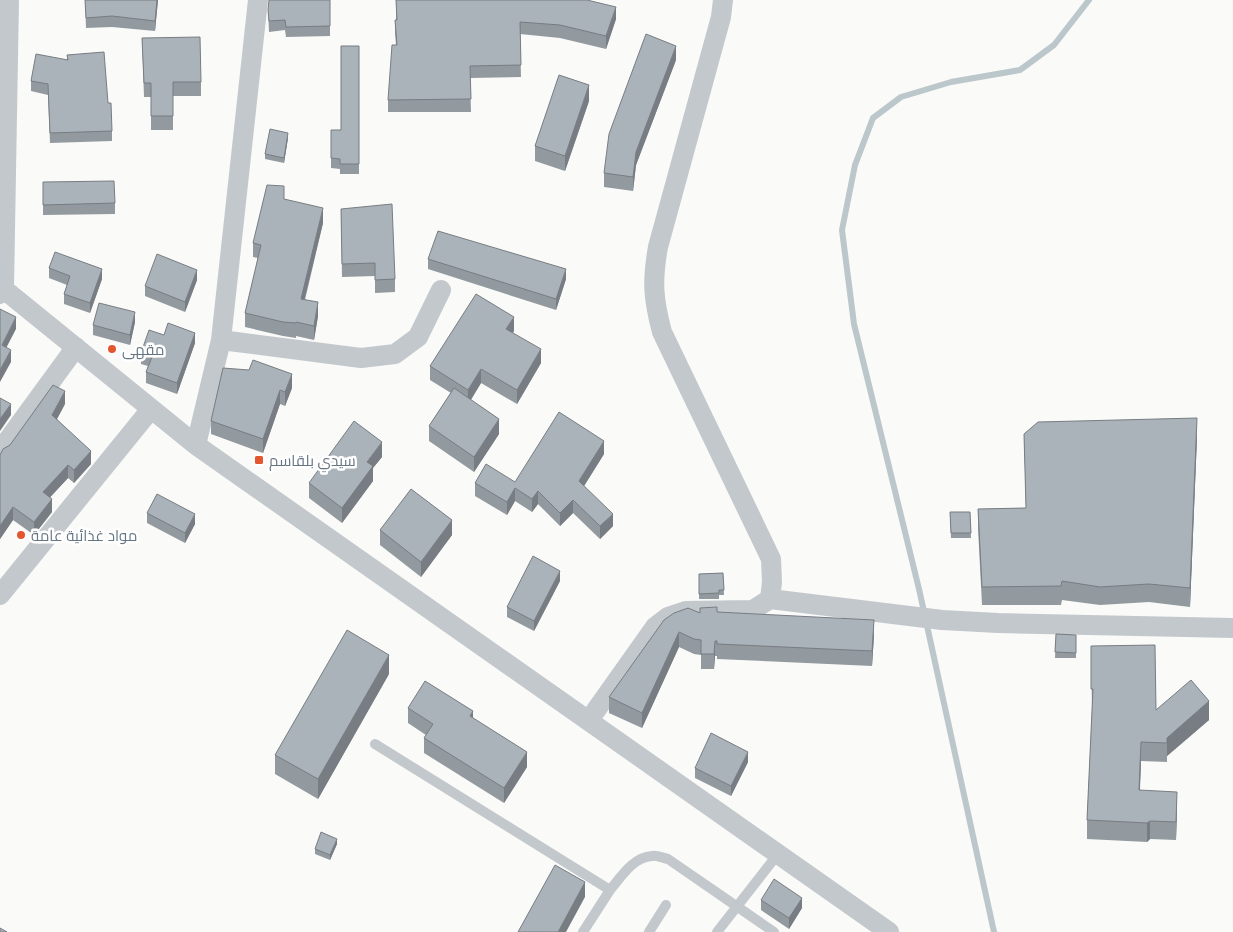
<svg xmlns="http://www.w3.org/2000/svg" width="1233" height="932" font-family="'IBM Plex Sans',Cairo,sans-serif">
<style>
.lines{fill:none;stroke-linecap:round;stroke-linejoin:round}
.stream{stroke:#bbc7cb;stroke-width:6}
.service{stroke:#c3c8cc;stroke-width:10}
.minor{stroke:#c3c8cc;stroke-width:20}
.wall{fill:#929a9f}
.shaded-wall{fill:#777d82}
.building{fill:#aab3b9;stroke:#777d82}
.poi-dot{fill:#e4572e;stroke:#fff;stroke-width:2}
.labels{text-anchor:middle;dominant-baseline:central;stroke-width:5;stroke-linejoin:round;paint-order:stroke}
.poi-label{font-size:15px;fill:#657683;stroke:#fff;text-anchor:start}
</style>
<rect width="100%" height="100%" fill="#fafaf8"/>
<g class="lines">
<!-- stream -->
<path class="stream" d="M994,932L919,589L854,324L842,230L855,165L873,118L901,97L951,82L1020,70L1054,45L1089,0"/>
<!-- service -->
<path class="service" d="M375,744L610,890C621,877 633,857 652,856C657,855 663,858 668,859L774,932
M583,932L610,890
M649,932L666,905
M717,932L778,854"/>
<!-- minor -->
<path class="minor" d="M0,286L196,445L889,932
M0,294L4,288L9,0
M221,340L361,358L395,354L418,337L441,290
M196,445L221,340L258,0
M0,451L76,347
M0,595L151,409
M770,599L942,620L998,623L1233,628
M589,720L655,627L668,617L686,611L753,610L770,599L772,582L771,559L662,332C653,298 652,281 658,247L721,17L723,0"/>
</g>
<!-- wall -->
<path class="wall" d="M85,0H158L155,31L112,27L86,28Z
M330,0V36L286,37L285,30L269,32L268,10Z
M396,0L616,19L606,49L560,38L520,34L521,77L470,78L471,112H388V100L396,45L395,33V20H396Z
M142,38L201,82V96H173V130H151V97H144Z
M359,46V174H340V169L331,168V130H341Z
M67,55L108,103L112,131V141L50,143L48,95L31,91V81L67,60Z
M676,60L636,165L633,191L604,187V173Z
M589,101L565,171L535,161V146Z
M288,138L284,163L265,159V154Z
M43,182L115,203V214L43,215Z
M284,199L323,223L305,300L318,316L314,340L296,336V338L283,336L245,327V313L258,258L253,257V243Z
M341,209L395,279V292L375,293V276L342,277Z
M428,259L566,279L556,310L428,269Z
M49,268L102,279L90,313L64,304V294L67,285L49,278Z
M197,280L185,312L145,296V286Z
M135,322L130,345L93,335V325Z
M514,331L513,333L541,363L517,404L481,383L471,400L499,434L474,472L429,441V426L451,393L430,380V366Z
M164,335L195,343L177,394L146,383V372L148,366L141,364V353Z
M223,368L292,388L285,406L280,404L263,453L211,434V421Z
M65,404L57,419L91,464L74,483L68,478L50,497L52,512L34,535L13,520L0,539V455L10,445Z
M1024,434L1197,437L1190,607L1149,602L1100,605L1062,600L1061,605H982L978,528V509L1026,508Z
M604,454L584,486L613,526L600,539L573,513L560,526L538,504L532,512L515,501L507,515L475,496V483L515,482Z
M382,457L373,468V481L342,523L309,498V483Z
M950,512H970L971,538H951Z
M147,513L195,524L185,543L147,523Z
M380,530L452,535L421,577L380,545Z
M723,573L724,595H719V599H699V574Z
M560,581L534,631L507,617V607Z
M717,612L874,635L872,666L717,659V656H715L714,669H701V655L694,654L679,647L642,728L609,713V697L700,613Z
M1056,634L1076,635V658H1055Z
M1091,646L1156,710L1209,720L1167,756V762L1141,761L1140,790L1177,810L1176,840L1150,839L1147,842L1087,839V820L1092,708Z
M389,674L318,799L275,774V755Z
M408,708L473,718L527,767L504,803L424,753V738L426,735L408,723Z
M748,762L731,796L695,778V768Z
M337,844L330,860L315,854V849Z
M761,900L802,908L789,929L761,910Z"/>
<!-- shaded-wall -->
<path class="shaded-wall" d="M157,0H158L155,31V21Z
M616,7V19L606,49V36Z
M676,46V60L636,165L633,191V177L636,152Z
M589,85V101L565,171V156Z
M288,133V138L284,163V158Z
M323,208V223L301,313V299Z
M102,269V279L90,313V303Z
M566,269V279L556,310V299Z
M197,270V280L185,312V302Z
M318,302V316L314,340V326Z
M135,312V322L130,345V335Z
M16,317V329L2,356V345Z
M514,317V331L506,343V329Z
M195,333V343L177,394V383Z
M541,349V363L517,404V390Z
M11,350V362L0,382V370Z
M481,369V383L468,404V390Z
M292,374V388L285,406V392Z
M280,390V404L263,453V439Z
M65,391V404L52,428V415Z
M11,404V415L0,431V419Z
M1197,418V437L1190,607V588Z
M499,419V434L474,472V457Z
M604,441V454L579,494V481Z
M382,442V457L373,468V481L342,523V508L367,462Z
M91,451V464L74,483V470Z
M68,465V478L43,505V492Z
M515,488V501L507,515V502Z
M538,491V504L532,512V499Z
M52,499V512L34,535V522Z
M573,500V513L560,526V513Z
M13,507V520L0,539V526Z
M195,514V524L185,543V533Z
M613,514V526L600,539V526Z
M452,520V535L421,577V562Z
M560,571V581L534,631V621Z
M874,620V635L872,666V651Z
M679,632V647L642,728V713Z
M715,641V656L714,669V654Z
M389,655V674L318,799V779Z
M1209,701V720L1167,756V762V738Z
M473,711V726L470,716Z
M1141,742V761L1139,808V790Z
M527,752V767L504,803V788Z
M748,752V762L731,796V786Z
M1177,792V810L1176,840V822Z
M1150,821V839L1147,842V823Z
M337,839V844L330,860V855Z
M585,882V897L566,932H558Z
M802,898V908L789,929V918Z"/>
<!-- building -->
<path class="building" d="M85,0H157L155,21L112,16L86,18Z
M269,0H330V26L286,27L285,20L269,21L268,10Z
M396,0H587L616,7L606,36L560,25L520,22L521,65L470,66L471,99L388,100L392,45H397L395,20H397Z
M646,34L676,46L636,152L633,177L604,173L609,134Z
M200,37L201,82H173V116H151V83H144L142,38Z
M341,46H359V164H340V159L331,158V130H341Z
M104,52L108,103H111L112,131L50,133L48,84L31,81L36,54L68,60L67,55Z
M559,75L589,85L565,156L535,146Z
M270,129L288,133L284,158L265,154Z
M114,181L115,203L43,205V182Z
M267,185L284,186V199L323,208L301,299L318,302L314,326L296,322V323L283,322L245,313L261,245L253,243Z
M392,204L395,279L375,280V263L342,264L341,209Z
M438,231L566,269L556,299L428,259Z
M55,252L102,269L90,303L64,294L70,276L49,268Z
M157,254L197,270L185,302L145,286Z
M476,294L514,317L506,329L541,349L517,390L481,369L468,390L430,366Z
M99,303L135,312L130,335L93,325Z
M0,309L16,317L2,345L11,350L0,370Z
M168,323L195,333L177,383L146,372L152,357L141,353L149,330L164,335Z
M253,360L292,374L285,392L280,390L263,439L211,421L223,368L249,370Z
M53,385L65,391L52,415L91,451L74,470L68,465L43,492L52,499L34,522L13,507L0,526V455L3,449L10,445Z
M454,388L499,419L474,457L429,426Z
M0,398L11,404L0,419Z
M559,412L604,441L579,481L613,514L600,526L573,500L560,513L538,491L532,499L515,488L507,502L475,483L486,464L515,482Z
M1197,418L1190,588L1149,584L1100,587L1062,581L1061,586L982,587L978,509L1026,508L1024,434L1038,422Z
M354,421L382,442L367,462L373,466L342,508L309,483Z
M411,489L452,520L421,562L380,530Z
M157,494L195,514L185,533L147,513Z
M950,512H970L971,533H951Z
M533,556L560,571L534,621L507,607Z
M723,573L724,590H719V593L699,594V574Z
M717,607V612L874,620L872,651L717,644V641H715L714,654H701V640L694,639L679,632L642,713L609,697L664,620L674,613L688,608L700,613V608Z
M347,630L389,655L318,779L275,755Z
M1056,634L1076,635V653L1055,652Z
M1155,645L1156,710L1191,680L1209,701L1167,738V743L1141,742L1139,790L1177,792L1176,822L1150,821L1147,823L1087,820L1093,689H1091V646Z
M425,681L473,711L470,716L527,752L504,788L424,738L433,724L408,708Z
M711,733L748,752L731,786L695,768Z
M321,832L337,839L330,855L315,849Z
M555,865L585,882L558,932H518Z
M774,879L802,898L789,918L761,900Z
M0,928L7,932H0Z"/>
<!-- markers -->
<g class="poi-dot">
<circle cx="112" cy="349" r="5"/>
<rect x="254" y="455" width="10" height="10" rx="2.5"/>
<circle cx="21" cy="535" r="5"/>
</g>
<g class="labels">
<!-- poi labels -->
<g class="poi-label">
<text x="122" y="349">مقهى</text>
<text x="269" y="460">سيدي بلقاسم</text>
<text x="31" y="535">مواد غذائية عامة</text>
</g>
</g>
</svg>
